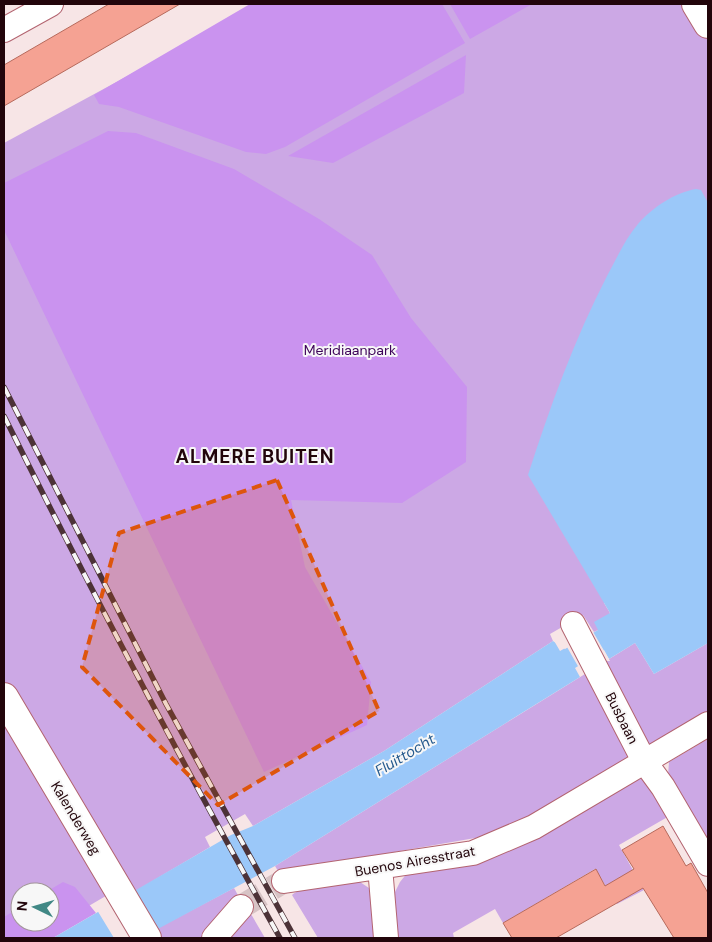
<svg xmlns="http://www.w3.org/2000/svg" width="712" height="942" font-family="'DM Sans',sans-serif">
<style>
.green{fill:#cca8e5;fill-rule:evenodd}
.forest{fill:#ca93ef}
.water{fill:#9bc8f9}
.pier{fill:#f7e5e6}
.building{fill:#f5a293;stroke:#b76a5c}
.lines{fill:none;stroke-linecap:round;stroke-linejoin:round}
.minor-tunnel{stroke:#d7c3c5;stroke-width:24;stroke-dasharray:24 12;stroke-linecap:butt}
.minor-casing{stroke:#b36470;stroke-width:26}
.tertiary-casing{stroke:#b36470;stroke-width:30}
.secondary-casing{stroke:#b36470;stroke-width:30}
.minor{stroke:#fff;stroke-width:24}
.tertiary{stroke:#fff;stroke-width:28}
.secondary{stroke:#fff;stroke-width:28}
.rail-casing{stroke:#4c3237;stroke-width:5.5}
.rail{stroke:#f7f7f7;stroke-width:4;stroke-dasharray:11;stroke-linecap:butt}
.marked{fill:#de550c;fill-opacity:0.2;stroke:#de550c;stroke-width:4;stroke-dasharray:10 6;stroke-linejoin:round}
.labels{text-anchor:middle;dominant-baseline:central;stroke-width:4;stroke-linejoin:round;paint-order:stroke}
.park-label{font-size:14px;fill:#3e0459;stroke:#f7f7f7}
.street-label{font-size:14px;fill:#22050b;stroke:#f7f7f7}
.water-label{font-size:15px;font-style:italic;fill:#255a8e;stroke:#f7f7f7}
.district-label{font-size:19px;font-weight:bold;letter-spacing:1px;fill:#22050b;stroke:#f7f7f7}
</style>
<rect width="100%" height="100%" fill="#f7e5e6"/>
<!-- green -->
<path class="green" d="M260,4H708V541L604,603L610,613L598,630L594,632L583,615L550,634L553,641L384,751L253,826L245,814L205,837L210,847L134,892L128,883L34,938H4V143ZM20,892H50V922H20Z
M635,643L654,674L708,643V713L530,816L481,837L302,868L281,876L275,866Z
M708,739V845L668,776L669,762Z
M641,779L649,780L671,815L619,845L644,890L617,904L595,869L503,923L495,909L453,933L454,938H396L393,896L400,882L408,872L630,781Z
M360,882L369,888L372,893L376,938H318L292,895C300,886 346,884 360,882Z
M234,888L239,897L212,924L202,938H161L156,929Z
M251,914L265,938H230Z"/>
<!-- forest -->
<path class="forest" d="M250,4H442L465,43L285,147L266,154L246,152L119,107L99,104L94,95Z
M450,4H532L470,39Z
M466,55L464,93L333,163L288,156Z
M108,131L136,133L234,169L319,219L372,255L411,318L467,387L466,462L402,503L291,500L305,567L371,682L367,725L264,772L4,230V183Z
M63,882L75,887L96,913L53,938H4V917L20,907V922H50V892H46Z"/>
<!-- water -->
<path class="water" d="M696,189L701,190L708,203V643L654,674L635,643L609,659L604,650L575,668L580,677L275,866L141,938H53L231,835L253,826L384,751L553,641L565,649L598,630L594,622L610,613L528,475C550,407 574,340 607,276C617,258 625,239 638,224C653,207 674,193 696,189Z"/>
<!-- pier -->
<path class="pier" d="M592,630L610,661H607L603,654L579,668L567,647L560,651L553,639L565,646Z
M132,890L146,938H114L97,910Z"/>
<!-- building -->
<path class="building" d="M109,4H180L4,106V65Z
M663,826L686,866L691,863L708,893V938H674L643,888L556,938H512L503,923L596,869L605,886L634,869L622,850Z"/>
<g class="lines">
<!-- minor-tunnel -->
<path class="minor-tunnel" d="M241,907L284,881"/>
<defs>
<path id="minor" d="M4,30L51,4
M573,624L644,761L663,787L708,864
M380,867L386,938
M284,881L473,853L534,827L708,724
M214,938L241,907"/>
<path id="tertiary" d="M4,697L147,938"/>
<path id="secondary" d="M696,4L708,24"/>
</defs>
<!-- minor casing -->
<use href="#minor" class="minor-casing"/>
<!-- tertiary casing -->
<use href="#tertiary" class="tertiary-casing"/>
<!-- secondary casing -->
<use href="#secondary" class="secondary-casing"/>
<!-- minor -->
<use href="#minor" class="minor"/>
<!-- tertiary -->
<use href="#tertiary" class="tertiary"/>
<!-- secondary -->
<use href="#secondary" class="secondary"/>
<defs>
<path id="rail" d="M4,387L166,704L295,938
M4,416C92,593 184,766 280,938"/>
</defs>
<!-- rail casing -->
<use href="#rail" class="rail-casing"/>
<!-- rail -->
<use href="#rail" class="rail"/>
</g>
<!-- marked area -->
<path class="marked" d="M277,480L379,711L218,805L82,667L119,533Z"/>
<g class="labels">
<!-- park labels -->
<g class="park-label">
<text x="350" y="350">Meridiaanpark</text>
</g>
<!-- street labels -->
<g class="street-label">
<text transform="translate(622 718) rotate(63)">Busbaan</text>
<text transform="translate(76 818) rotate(59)">Kalenderweg</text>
<text transform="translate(415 861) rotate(-10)">Buenos Airesstraat</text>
</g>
<!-- water labels -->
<g class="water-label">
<text transform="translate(405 755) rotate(-31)">Fluittocht</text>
</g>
<!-- district labels -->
<g class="district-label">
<text x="255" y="456">ALMERE BUITEN</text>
</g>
</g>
<!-- border -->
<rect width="712" height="942" fill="none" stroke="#22050b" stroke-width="10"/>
<!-- north arrow -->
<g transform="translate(35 907) rotate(275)"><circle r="24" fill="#f7f7f7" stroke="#a29699"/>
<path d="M0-4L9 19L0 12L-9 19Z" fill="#418885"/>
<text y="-8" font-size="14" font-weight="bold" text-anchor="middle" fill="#22050b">N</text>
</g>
</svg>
